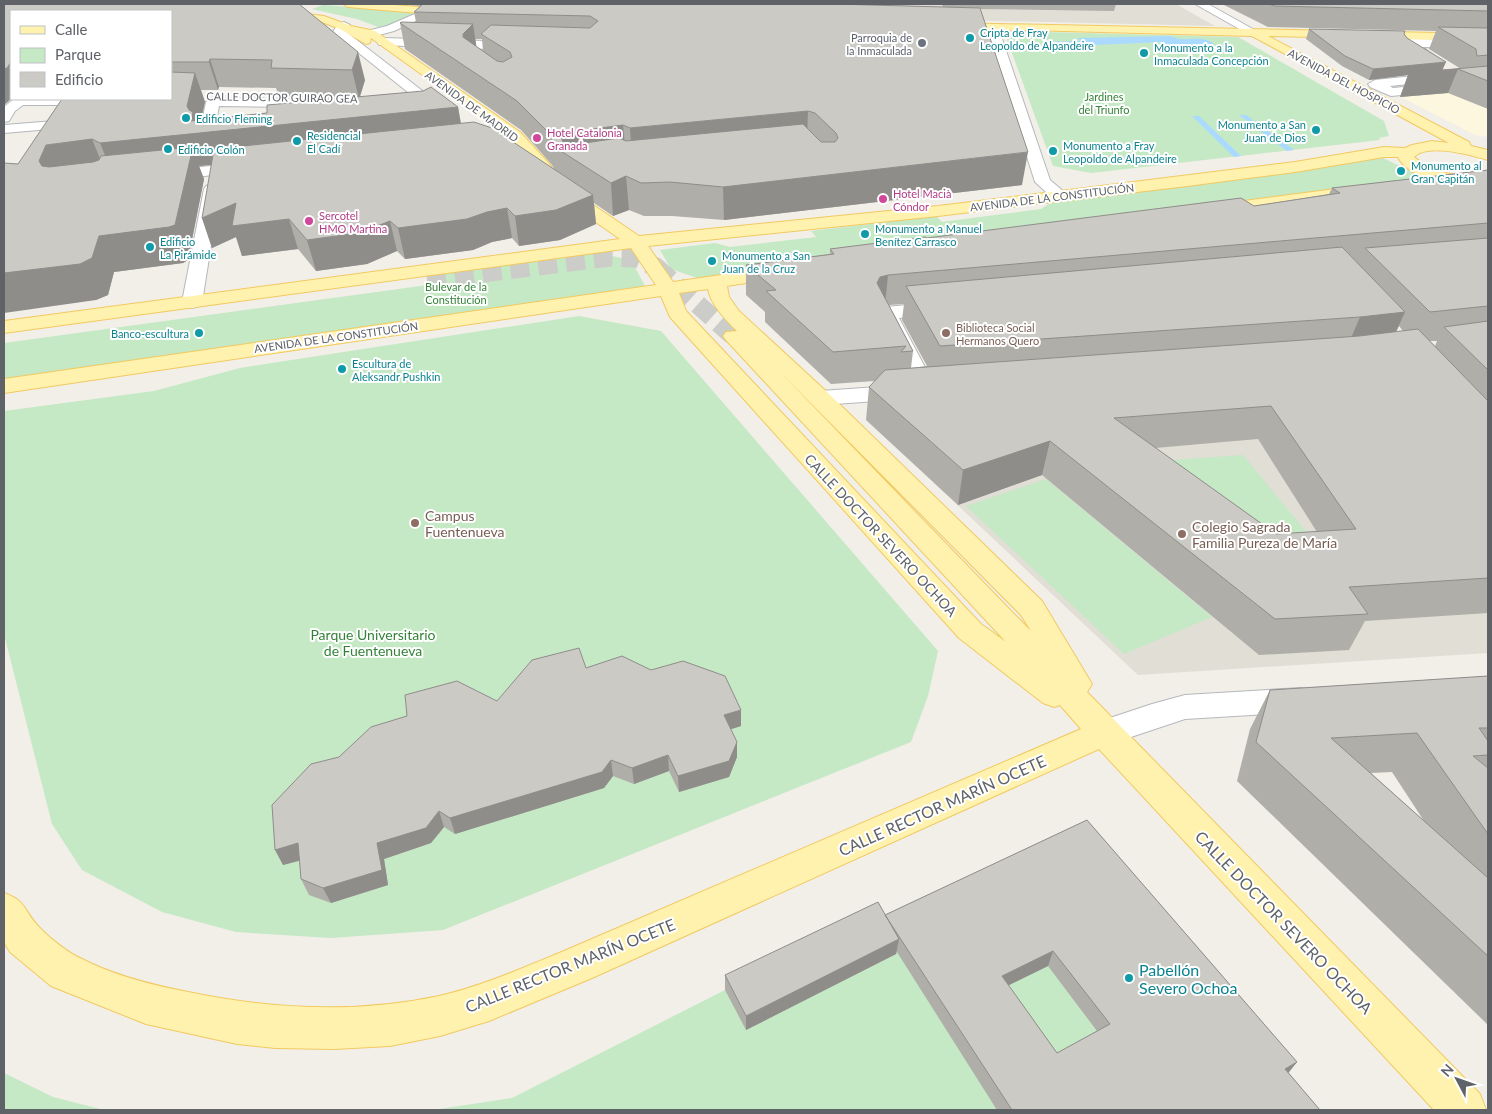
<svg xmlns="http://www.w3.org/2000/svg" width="1492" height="1114" font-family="Lato,sans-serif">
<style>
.commercial{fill:#fef7e0}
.education{fill:#e1ded6}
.green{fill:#c5e8c5}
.water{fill:#aadaff}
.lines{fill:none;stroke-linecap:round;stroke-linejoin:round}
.major-tunnel{stroke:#ccccc8;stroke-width:19;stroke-dasharray:19 9;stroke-linecap:butt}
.minor-casing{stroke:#b5b8bc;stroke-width:2}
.major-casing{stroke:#f2c960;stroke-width:2}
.minor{fill:#fff;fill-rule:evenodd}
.major{fill:#fff2af;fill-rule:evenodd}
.wall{fill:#afaea9;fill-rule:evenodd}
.shaded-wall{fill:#8f8d8a}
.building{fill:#cccac5;stroke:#8f8d8a;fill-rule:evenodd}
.culture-dot{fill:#0f9aa8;stroke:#fff;stroke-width:2}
.worship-dot{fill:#6b7280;stroke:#fff;stroke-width:2}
.hotel-dot{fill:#d1479c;stroke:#fff;stroke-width:2}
.education-dot{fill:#8d6e63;stroke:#fff;stroke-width:2}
.labels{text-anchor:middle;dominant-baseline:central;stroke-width:4;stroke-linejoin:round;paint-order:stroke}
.far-culture-label{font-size:11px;fill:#0d838f;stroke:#fff;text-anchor:start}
.far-worship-label{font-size:11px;fill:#5b616d;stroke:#fff;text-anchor:end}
.far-street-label{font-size:11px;fill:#5f6368;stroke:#fff}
.far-park-label{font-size:11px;fill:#348238;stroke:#fff}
.far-hotel-label{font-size:11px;fill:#b23c85;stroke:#fff;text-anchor:start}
.far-education-label{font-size:11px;fill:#785e54;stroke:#fff;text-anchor:start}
.education-label{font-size:14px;fill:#785e54;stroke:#fff;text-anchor:start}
.street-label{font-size:14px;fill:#5f6368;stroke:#fff}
.park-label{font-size:14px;fill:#348238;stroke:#fff}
.near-street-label{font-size:16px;fill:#5f6368;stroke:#fff}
.near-culture-label{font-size:16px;fill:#0d838f;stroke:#fff;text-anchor:start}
</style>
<rect width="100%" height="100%" fill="#f1efe8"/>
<!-- commercial -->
<path class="commercial" d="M1488,83V137L1475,135L1391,92Z"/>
<!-- education -->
<path class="education" d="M850,4H1176L1215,26L873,18Z
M1221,413L1488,563V653L1138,675L934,483L987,464Z"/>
<!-- green -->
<path class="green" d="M323,5L410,12L414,15L381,28L357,19L312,9Z
M1004,31L1238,37L1384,121L1389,136L1379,138L1380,140L1091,173L1053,166Z
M1381,157L1435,183L1335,189L700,279L671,269L660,250L715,243L730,247L816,237L811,231L936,216L942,222L1041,209L1052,202L1302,171L1345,161Z
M598,253L631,260L645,286L4,380V343L428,285L427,276Z
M579,316L661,331L938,651L928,696L911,742L443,930L331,938L236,932L162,912L82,870L52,824L4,634V411L154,391L240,368Z
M1243,455L1318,546L1240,553L1172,460Z
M1046,479L1212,617L1124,654L966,506Z
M1081,835L1297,1110H433L512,1098L725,990L875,918L882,930Z
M4,1073L53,1097L104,1110H4Z"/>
<!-- water -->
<path class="water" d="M1171,36C1183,44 1199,33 1214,44L1166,45L1162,42L1050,47L1045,42L1080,41L1078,38Z
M1239,115H1246L1294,150L1287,151Z
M1192,116H1199L1241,156L1234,157Z"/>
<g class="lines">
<!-- major-tunnel -->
<path class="major-tunnel" d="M656,267L733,336
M427,280L610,257L636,258L658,268"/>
<defs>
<path id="minor" d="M438,4H452L394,31L371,37L365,33L367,31L387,26Z
M1195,4H1208L1260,33L1254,37L1250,35Z
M344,22L350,25L345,31L442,106L444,109L442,112L434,113L436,115L434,118L429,119L206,141L201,140L199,137L206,102L213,98L419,101L335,34L333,32C336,27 338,23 344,22ZM219,106L413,109L417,112L214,132Z
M992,24L998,27L1050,180L1069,196L1067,200H1055L1035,182L986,27Z
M383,38L520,42L526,46L520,50L379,45L377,42Z
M1408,39L1488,40V48L1422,47L1439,59L1433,63L1404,46L1402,43L1404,40Z
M1443,73L1448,74L1449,77L1448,80L1390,86L1393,88L1488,79V87L1391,96L1370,87L1368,84L1375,80Z
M14,99H102L104,101L97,105H23L15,111L9,121L4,122V107Z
M80,119L85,120L87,123L85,126L4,133V125Z
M246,162L252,164L254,167L252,170L165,181L159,179L157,176L159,173L165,171Z
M212,184L218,186L220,189L202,302L199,306L192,308L185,306L182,302L204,189L206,186Z
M939,302L946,304L949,308L946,312L899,318L937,390L934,395L926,397L917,393L914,397L906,399L820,405L812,403L809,398L812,393L820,391L906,385L913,387L876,313L879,309L886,307Z
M1301,688L1312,691L1317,700L1312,709L1301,712L1185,719L1104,746L1092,742L1088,733L1092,724L1152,704L1185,695Z"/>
<path id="major" d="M343,4H383L453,10L459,13L453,16L348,7Z
M277,11L324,16L351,26L375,31L520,132L551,166L555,179L639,236L938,206L1295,162L1384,147L1405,148L1412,145L1432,141L1449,143L1252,36L945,28L943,26L945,24L949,23L1488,34V41L1268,36L1469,142L1471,146L1488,150V160C1471,155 1427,143 1414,157C1436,175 1461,177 1488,177V187C1464,187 1410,182 1398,157H1384L1295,172L1187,186L938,216L648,246L673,282L783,266L790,268L792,272L790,276L727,286L729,297L739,311L828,393L1042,601L1092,684L1087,692L1480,1094L1486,1110H1434L1099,749L592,978L489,1021L440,1036L390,1046L334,1049L275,1048L237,1044L146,1024L51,986L10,952L4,942V893C27,901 23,910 38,926C47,936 68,953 80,958C112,975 152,985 188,992C270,1009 356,1014 439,996C482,986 523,968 564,951L1081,729L1060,705L1054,707L1043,703L959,638L670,317L661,296L4,393V379L656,285L631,248L4,333V321L620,239L541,184L537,170L510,138L371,38L370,43L366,44L340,29L322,22L273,16L271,14L273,12ZM708,289C711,305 725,319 737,331L726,332L723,336L726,340L1006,642L981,624L686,311L679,293ZM777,369L1021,615L1031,631L1014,614Z
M1343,188L1349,189L1351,193L1349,197L1214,215L1208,214L1205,210L1208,206L1214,205Z"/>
</defs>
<!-- minor casing -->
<use href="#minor" class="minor-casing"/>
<!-- major casing -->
<use href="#major" class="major-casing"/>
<!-- minor -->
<use href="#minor" class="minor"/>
<!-- major -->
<use href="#major" class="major"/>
</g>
<!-- wall -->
<path class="wall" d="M4,4H299L365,80L360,97L458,107L461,123L554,169L552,165L521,130L405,49L400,23L416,22L414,12L421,6L397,4H851L943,7L942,4H1116L1114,11L980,9L1022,185L724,220L672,216H644L629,210L613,216L594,203L596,224L560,240L519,246L512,238L492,242L473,250L405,259L397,251L367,264L316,271L298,249L242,256L236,237L212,248L202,218L212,165L199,166L204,179L188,260L183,263L114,272L108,295L96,300L18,164L171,99V11H11V99L4,105ZM475,39H482L483,51L476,46ZM219,87L276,88L279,97L343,98L267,113L201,120L205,102L201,90H218Z
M1222,4H1488V109L1448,93L1400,97L1408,75L1369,80L1342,66L1306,39L1309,29L1404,34L1407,38L1442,70L1461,69L1429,49L1436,31L1268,27Z
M1488,170V613L1365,621L1349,650L1259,655L1042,475L958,505L866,420L869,387L875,381L831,384L765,322V312L746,295V265L830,254V249L927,238L1254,206L1329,194L1332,188ZM904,304L902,320L927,366L911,368L913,351L889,305ZM1399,326L1403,331L1396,332ZM1430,341H1437L1435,346ZM1258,439L1317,532L1276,534L1155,448Z
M586,668L651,670L741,710V726L731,729L737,757L729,777L679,792L669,771L634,784L613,776L604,788L455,834L444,827L431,843L384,859L388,885L331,903L309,895L301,879L300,860L283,865L339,757L497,701Z
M1488,676V1025L1237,781L1250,729L1270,690ZM1392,772L1424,821L1371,773Z
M1087,820L1297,1062L1288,1072L1320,1110H997L897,952L896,954L746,1030L725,990V975L885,915ZM1048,966L1097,1031L1057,1053L1008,985Z"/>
<!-- shaded-wall -->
<path class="shaded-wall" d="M473,24L477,50L468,61L463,34Z
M358,52L365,80L359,99L352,70Z
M210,59L219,87L218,90L209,62Z
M11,62V99L4,105V69Z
M1446,62L1442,71L1458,69L1448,93L1400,97L1408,75L1369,80L1373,69Z
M195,73L205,102L199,128L458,107L463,138L199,166L204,179L188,260L183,263L114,272L108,295L96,300L4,313V273L113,175L100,143L187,106Z
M808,111L807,141L632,159L630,128Z
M623,125L626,156L563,152L561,137L564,134L570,132Z
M92,139L105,171L53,194L39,161L46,145Z
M1028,152L1022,185L724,220L723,187Z
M626,176L629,210L613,216L611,183Z
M593,195L596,224L560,240L519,246L515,216Z
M236,203L289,219L298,249L242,256L236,237L212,248L202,218Z
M507,208L512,238L492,242L473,250L405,259L398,228Z
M390,221L397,251L367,264L316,271L307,240Z
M888,275L885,305L877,283L880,277Z
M1405,312L1389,347L1345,352L1360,317Z
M1050,441L1042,475L958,505L963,470Z
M741,710V726L725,731L724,715Z
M737,742V757L729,777L679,792L678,776Z
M668,755L669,771L634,784L632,768Z
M611,760L613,776L604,788L455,834L450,818Z
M439,811L444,827L431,843L384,859L388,885L331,903L323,888L377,843Z
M298,843L306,859L283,865L275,850Z
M899,939L896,954L746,1030V1016Z
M1053,951L1048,966L997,991L1002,976Z
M1297,1062L1286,1076L1285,1069Z"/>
<!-- building -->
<path class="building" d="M4,4H299L358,52L352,70L271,68L272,60L210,59L209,62H171V11H11V62L7,68L4,69Z
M423,4H834L980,8L1028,152L723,187L670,182L641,183L626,176L611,183L553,146L549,133L517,101L400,23L401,22L473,24L463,34V37L497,61L503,62L512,57L510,52L481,34L491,25L590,28L598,21L590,16L414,12ZM808,111L815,113L836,133L838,138L835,142H821L803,124L626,141L619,138L571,145L563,142L561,137L564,134L570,132L623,125L630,128Z
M1269,4H1488V11L1274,6Z
M1438,27L1488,28V55L1477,56L1476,49Z
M1309,29L1405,31L1404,34L1407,38L1446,62L1373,69L1345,56Z
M1488,66V81L1458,69L1409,73Z
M171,72L195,73L187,106L189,110L193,112L191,121L267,113V105L423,91L431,87L458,107L100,143L92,139L46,145L39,161L42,166L49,167L93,162L99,160L101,156L193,147L175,225L169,227L99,236L92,258L80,264L4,273V163L18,164L62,99H171Z
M474,122L492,128L593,195L556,210L515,216L507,208L487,212L467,219L398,228L390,221L359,233L307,240L289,219L232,226L236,203L202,218L214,149Z
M1488,170V223L888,275L880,277L877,283L913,351L901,352L906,346L833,352L766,291L776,290L746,265L834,254L830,249L925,237L927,238L1241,198L1254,206L1340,193L1332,188Z
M1488,238V306L1430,312L1365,248Z
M1342,247L1405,312L1360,317L940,346L906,286Z
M1488,321V370L1444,327Z
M1418,329L1488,401V578L1349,587L1368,614L1275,619L1050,441L963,470L869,387L885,370L1359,336ZM1271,406L1356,529L1276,534L1114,418Z
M579,648L586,668L622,656L651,670L683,661L725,676L741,710L724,715L737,742L729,761L678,776L668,755L632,768L611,760L602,772L450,818L439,811L426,828L377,843L382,870L323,888L301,879L298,843L275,850L272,805L311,764L339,757L371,727L407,716L405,695L457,681L497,701L532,660Z
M1488,676V728H1479L1488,741V755L1473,756L1488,768V834L1417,733L1331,738L1488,878V956L1256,742L1270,690Z
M1087,820L1297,1062L1285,1069L1320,1110H1012L885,915ZM1053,951L1110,1024L1057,1053L1002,976Z
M878,902L899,939L746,1016L725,975Z"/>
<!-- markers -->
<g class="culture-dot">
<circle cx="970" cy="38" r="5"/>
<circle cx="1144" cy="53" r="5"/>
<circle cx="186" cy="118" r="5"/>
<circle cx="1316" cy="130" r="5"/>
<circle cx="297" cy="141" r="5"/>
<circle cx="168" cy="149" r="5"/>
<circle cx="1053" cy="151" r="5"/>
<circle cx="1401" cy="171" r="5"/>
<circle cx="865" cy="234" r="5"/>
<circle cx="150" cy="247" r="5"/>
<circle cx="712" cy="261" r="5"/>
<circle cx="199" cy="333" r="5"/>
<circle cx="342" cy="369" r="5"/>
<circle cx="1129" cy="978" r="5"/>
</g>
<circle class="worship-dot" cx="922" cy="43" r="5"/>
<g class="hotel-dot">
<circle cx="537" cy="138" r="5"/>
<circle cx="883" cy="199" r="5"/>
<circle cx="309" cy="221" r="5"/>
</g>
<g class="education-dot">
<circle cx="946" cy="333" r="5"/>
<circle cx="415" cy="523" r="5"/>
<circle cx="1182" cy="534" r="5"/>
</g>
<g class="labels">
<!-- far-culture labels -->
<g class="far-culture-label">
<text x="980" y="32">Cripta de Fray<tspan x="980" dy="13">Leopoldo de Alpandeire</tspan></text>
<text x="1154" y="47">Monumento a la<tspan x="1154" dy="13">Inmaculada Concepción</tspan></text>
<text x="196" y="118">Edificio Fleming</text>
<text x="1306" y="124" text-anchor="end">Monumento a San<tspan x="1306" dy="13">Juan de Dios</tspan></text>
<text x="307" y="135">Residencial<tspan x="307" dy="13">El Cadí</tspan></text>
<text x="1063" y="145">Monumento a Fray<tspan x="1063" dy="13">Leopoldo de Alpandeire</tspan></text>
<text x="178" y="149">Edificio Colón</text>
<text x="1411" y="165">Monumento al<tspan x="1411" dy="13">Gran Capitán</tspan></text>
<text x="875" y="228">Monumento a Manuel<tspan x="875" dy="13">Benítez Carrasco</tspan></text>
<text x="160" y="241">Edificio<tspan x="160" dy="13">La Pirámide</tspan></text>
<text x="722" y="255">Monumento a San<tspan x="722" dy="13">Juan de la Cruz</tspan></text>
<text x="189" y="333" text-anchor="end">Banco-escultura</text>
<text x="352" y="363">Escultura de<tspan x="352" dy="13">Aleksandr Pushkin</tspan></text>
</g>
<!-- far-worship labels -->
<g class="far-worship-label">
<text x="912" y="37">Parroquia de<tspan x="912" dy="13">la Inmaculada</tspan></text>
</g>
<!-- far-street labels -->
<g class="far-street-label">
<text transform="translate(1344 81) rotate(28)">AVENIDA DEL HOSPICIO</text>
<text transform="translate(282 97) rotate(1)">CALLE DOCTOR GUIRAO GEA</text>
<text transform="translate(472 106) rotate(36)">AVENIDA DE MADRID</text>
<text transform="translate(1052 197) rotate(-7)">AVENIDA DE LA CONSTITUCIÓN</text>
<text transform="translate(336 337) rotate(-8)">AVENIDA DE LA CONSTITUCIÓN</text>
</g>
<!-- far-park labels -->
<g class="far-park-label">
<text x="1104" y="96">Jardines<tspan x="1104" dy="13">del Triunfo</tspan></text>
<text x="456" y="286">Bulevar de la<tspan x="456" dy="13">Constitución</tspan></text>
</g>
<!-- far-hotel labels -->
<g class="far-hotel-label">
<text x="547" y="132">Hotel Catalonia<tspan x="547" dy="13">Granada</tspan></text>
<text x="893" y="193">Hotel Macià<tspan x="893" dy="13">Cóndor</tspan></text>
<text x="319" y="215">Sercotel<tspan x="319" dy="13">HMO Martina</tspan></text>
</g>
<!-- far-education labels -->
<g class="far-education-label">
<text x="956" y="327">Biblioteca Social<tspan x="956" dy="13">Hermanos Quero</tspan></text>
</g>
<!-- education labels -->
<g class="education-label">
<text x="425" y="515">Campus<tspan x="425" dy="16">Fuentenueva</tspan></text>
<text x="1192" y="526">Colegio Sagrada<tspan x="1192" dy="16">Familia Pureza de María</tspan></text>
</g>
<!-- street labels -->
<g class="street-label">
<text transform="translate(881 535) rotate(47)">CALLE DOCTOR SEVERO OCHOA</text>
</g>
<!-- park labels -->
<g class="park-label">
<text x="373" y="634">Parque Universitario<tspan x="373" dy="16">de Fuentenueva</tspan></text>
</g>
<!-- near-street labels -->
<g class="near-street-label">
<text transform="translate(942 805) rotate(-24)">CALLE RECTOR MARÍN OCETE</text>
<text transform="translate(1284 922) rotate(46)">CALLE DOCTOR SEVERO OCHOA</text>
<text transform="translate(570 965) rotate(-22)">CALLE RECTOR MARÍN OCETE</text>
</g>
<!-- near-culture labels -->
<g class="near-culture-label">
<text x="1139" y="969">Pabellón<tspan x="1139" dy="18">Severo Ochoa</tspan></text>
</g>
</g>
<!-- border -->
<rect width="1492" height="1114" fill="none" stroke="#5f6368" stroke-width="10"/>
<!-- legend -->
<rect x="10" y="10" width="162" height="90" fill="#ffffff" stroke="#bfc1c3"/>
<rect x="20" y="26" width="25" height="8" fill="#fff2af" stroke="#bfc1c3"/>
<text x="55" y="35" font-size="15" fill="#5f6368">Calle</text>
<rect x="20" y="48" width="25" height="15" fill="#c5e8c5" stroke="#bfc1c3"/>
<text x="55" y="60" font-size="15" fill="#5f6368">Parque</text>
<rect x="20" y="72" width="25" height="15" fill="#cccac5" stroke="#bfc1c3"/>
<text x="55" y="85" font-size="15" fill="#5f6368">Edificio</text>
<!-- north arrow -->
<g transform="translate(1457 1079) rotate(311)" stroke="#ffffff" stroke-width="4" paint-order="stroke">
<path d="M0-4L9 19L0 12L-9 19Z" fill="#5f6368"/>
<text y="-8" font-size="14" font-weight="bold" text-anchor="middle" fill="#5f6368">N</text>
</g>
</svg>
